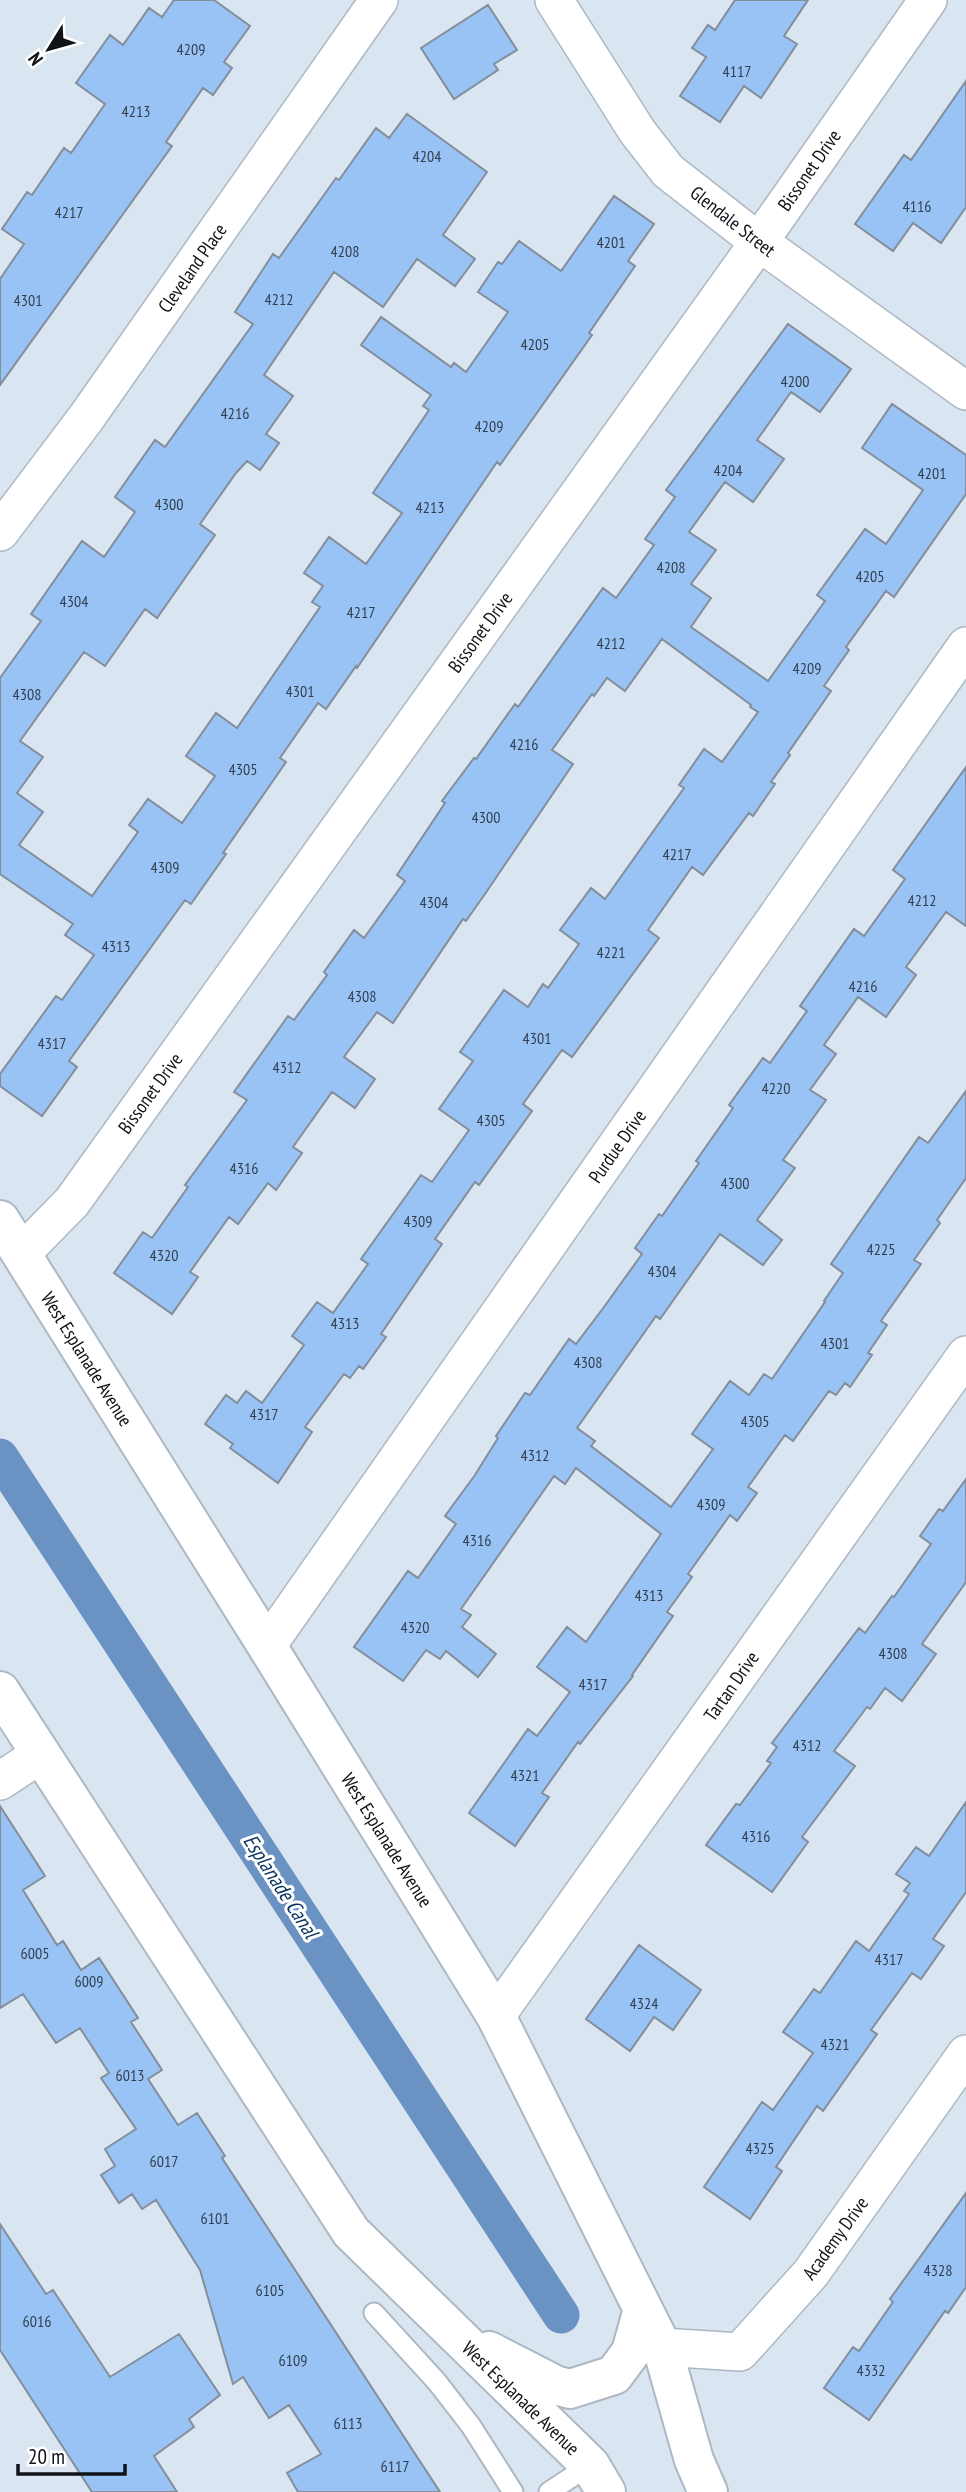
<svg xmlns="http://www.w3.org/2000/svg" width="966" height="2492" font-family="'PT Sans Narrow',sans-serif">
<style>
.lines{fill:none;stroke-linecap:round;stroke-linejoin:round}
.canal{stroke:#6a92c2;stroke-width:37}
.building{fill:#99c3f5;stroke:#848e9a;stroke-width:2}
.lane-casing{stroke:#adb8c4;stroke-width:23}
.street-casing{stroke:#adb8c4;stroke-width:40}
.secondary-casing{stroke:#adb8c4;stroke-width:42}
.lane{stroke:#fff;stroke-width:19}
.street{stroke:#fff;stroke-width:37}
.secondary{stroke:#fff;stroke-width:38}
.labels{text-anchor:middle;dominant-baseline:central;stroke-width:6;stroke-linejoin:round;paint-order:stroke}
.number-label{font-size:16px;fill:#323f4f}
.street-label{font-size:19px;fill:#0f1318;stroke:#fff}
.water-label{font-size:21px;font-style:italic;fill:#03305d;stroke:#fff}
</style>
<rect width="100%" height="100%" fill="#dae5f2"/>
<g class="lines">
<!-- canal -->
<path class="canal" d="M0,1457L561,2315"/>
</g>
<!-- building -->
<path class="building" d="M174,0H214L250,26L224,62L232,68L213,95L203,88L166,142L172,146L0,385V279L24,244L2,229L27,192L32,195L64,148L71,153L105,104L76,83L110,35L123,45L149,8L162,17Z
M735,0H808L784,36L797,44L761,98L744,86L720,122L680,96L706,57L692,48L708,25L715,30Z
M488,5L517,50L494,64L498,70L454,99L421,48Z
M966,81V207L941,243L913,223L893,251L855,224L904,155L911,160Z
M407,114L487,172L443,235L475,259L455,286L417,259L383,307L334,272L264,375L293,396L266,434L279,443L260,470L247,461L236,473L200,524L215,535L157,618L145,609L105,666L84,652L20,741L43,757L17,793L43,812L19,845L92,896L138,832L129,825L148,799L182,823L215,776L186,756L216,713L237,728L320,607L312,602L323,586L304,573L329,537L366,564L402,513L373,493L429,410L423,406L431,395L361,345L381,317L451,367L454,363L466,372L508,312L478,292L498,262L502,264L519,241L561,271L614,196L654,224L628,261L635,266L589,333L592,335L500,465L497,462L357,668L356,666L326,709L318,703L280,758L286,762L223,853L226,854L191,904L185,900L69,1061L77,1067L42,1116L0,1086V1074L56,996L62,1000L94,955L65,935L73,924L0,874V678L41,621L31,614L82,541L104,557L135,512L115,497L155,440L165,447L253,324L235,312L273,254L279,258L336,178L339,180L376,128L389,138Z
M788,324L851,369L820,412L791,392L757,440L784,459L753,502L725,482L689,532L716,550L691,584L711,598L691,627L768,681L825,601L817,595L865,529L886,544L923,490L862,448L892,404L966,455V494L894,597L886,591L846,647L849,650L824,686L831,691L788,753L790,755L771,782L775,784L753,816L749,813L703,875L692,867L648,930L659,938L572,1057L562,1050L523,1104L532,1111L479,1185L475,1182L435,1239L442,1244L381,1334L386,1337L363,1369L359,1366L350,1378L344,1374L305,1427L312,1432L278,1483L230,1448L233,1444L205,1424L226,1395L237,1403L246,1391L262,1403L304,1345L292,1336L317,1302L333,1313L368,1264L361,1259L421,1175L432,1182L469,1130L439,1109L473,1061L460,1052L504,990L528,1007L543,984L548,988L579,944L560,930L591,888L605,899L684,788L679,785L704,749L722,762L758,712L750,707L751,705L662,639L625,691L607,678L594,696L592,694L552,750L573,764L485,894L466,921L463,919L393,1023L377,1012L344,1057L375,1079L355,1108L332,1092L293,1147L302,1153L276,1190L268,1183L238,1224L229,1217L190,1272L198,1277L172,1314L114,1273L143,1232L152,1238L188,1187L185,1185L247,1100L234,1092L288,1016L294,1020L327,975L324,972L354,930L364,938L405,881L397,875L445,803L442,801L474,758L476,759L515,704L518,707L603,588L616,598L654,545L645,539L675,497L666,490Z
M966,767V926L946,912L906,967L916,975L886,1017L858,997L824,1045L836,1054L810,1090L826,1100L783,1160L795,1168L757,1220L782,1240L763,1265L720,1234L660,1319L656,1316L577,1428L595,1441L591,1446L671,1507L713,1449L692,1434L730,1381L749,1395L764,1374L772,1379L825,1302L824,1301L843,1273L831,1264L919,1137L928,1143L966,1091V1178L937,1220L940,1223L914,1260L921,1264L881,1321L887,1325L868,1353L872,1355L850,1387L845,1383L836,1395L829,1391L793,1441L785,1435L748,1487L757,1493L737,1521L730,1515L688,1574L692,1577L667,1612L673,1616L632,1675L633,1676L580,1744L578,1742L542,1793L549,1797L515,1846L469,1813L528,1729L537,1736L570,1692L537,1667L567,1627L586,1642L661,1534L576,1468L565,1484L554,1476L461,1609L471,1615L462,1627L496,1654L478,1677L446,1651L440,1659L426,1650L403,1681L354,1647L408,1571L418,1578L456,1524L445,1516L475,1475L498,1438L496,1436L525,1393L530,1395L569,1339L576,1344L604,1307L642,1254L635,1248L659,1214L662,1216L699,1163L696,1161L733,1108L729,1105L763,1058L770,1063L807,1011L800,1006L854,929L864,936L905,879L893,870Z
M966,1479V1582L922,1644L936,1654L902,1701L885,1688L870,1709L867,1707L834,1751L855,1766L802,1837L808,1842L772,1892L706,1845L736,1804L740,1805L771,1763L767,1761L777,1747L772,1743L859,1628L865,1633L892,1596L894,1597L931,1544L920,1536L939,1509L943,1511Z
M966,1802V1892L933,1939L944,1946L921,1979L912,1973L871,2030L877,2034L823,2111L817,2106L776,2167L782,2171L750,2219L704,2187L762,2102L773,2110L813,2053L783,2032L814,1989L820,1993L856,1941L869,1951L909,1894L904,1891L910,1883L896,1874L916,1847L929,1856Z
M0,1806L45,1876L23,1890L57,1945L63,1941L81,1970L99,1958L138,2018L131,2022L162,2070L148,2079L178,2125L197,2113L225,2156L222,2158L440,2492H298L287,2473L321,2454L289,2405L269,2418L243,2377L233,2384L200,2270L156,2200L142,2209L132,2194L119,2203L101,2175L115,2166L105,2149L136,2129L101,2078L109,2073L80,2028L56,2043L23,1994L0,2008Z
M639,1945L701,1990L673,2030L654,2017L630,2051L586,2019Z
M966,2193V2287L948,2313L945,2311L869,2420L824,2388L853,2347L859,2351L893,2302L890,2299Z
M0,2224L46,2294L53,2290L110,2377L179,2334L220,2395L189,2419L194,2427L154,2456L177,2492H92L0,2350Z"/>
<g class="lines">
<defs>
<path id="lane" d="M374,2313L437,2382L471,2426L513,2492
M549,2492L590,2465"/>
<path id="street" d="M554,0L637,131L668,171L759,242L966,391
M0,532L86,418L379,0
M21,1254L72,1202L759,242L928,0
M267,1646L966,646
M0,1781L41,1754
M496,2016L966,1355
M662,2347L740,2352L811,2273L966,2054"/>
<path id="secondary" d="M0,1220L267,1646L496,2016L662,2347L694,2460L708,2492
M0,1691L351,2232L590,2465L606,2492
M489,2351L555,2385L570,2389L614,2375L631,2352L643,2309"/>
</defs>
<!-- lane casing -->
<use href="#lane" class="lane-casing"/>
<!-- street casing -->
<use href="#street" class="street-casing"/>
<!-- secondary casing -->
<use href="#secondary" class="secondary-casing"/>
<!-- lane -->
<use href="#lane" class="lane"/>
<!-- street -->
<use href="#street" class="street"/>
<!-- secondary -->
<use href="#secondary" class="secondary"/>
</g>
<g class="labels">
<!-- number labels -->
<g class="number-label">
<text x="191" y="49">4209</text>
<text x="737" y="71">4117</text>
<text x="136" y="111">4213</text>
<text x="427" y="156">4204</text>
<text x="917" y="206">4116</text>
<text x="69" y="212">4217</text>
<text x="611" y="242">4201</text>
<text x="345" y="251">4208</text>
<text x="279" y="299">4212</text>
<text x="28" y="300">4301</text>
<text x="535" y="344">4205</text>
<text x="795" y="381">4200</text>
<text x="235" y="413">4216</text>
<text x="489" y="426">4209</text>
<text x="728" y="470">4204</text>
<text x="932" y="473">4201</text>
<text x="169" y="504">4300</text>
<text x="430" y="507">4213</text>
<text x="671" y="567">4208</text>
<text x="870" y="576">4205</text>
<text x="74" y="601">4304</text>
<text x="361" y="612">4217</text>
<text x="611" y="643">4212</text>
<text x="807" y="668">4209</text>
<text x="300" y="691">4301</text>
<text x="27" y="694">4308</text>
<text x="524" y="744">4216</text>
<text x="243" y="769">4305</text>
<text x="486" y="817">4300</text>
<text x="677" y="854">4217</text>
<text x="165" y="867">4309</text>
<text x="922" y="900">4212</text>
<text x="434" y="902">4304</text>
<text x="116" y="946">4313</text>
<text x="611" y="952">4221</text>
<text x="863" y="986">4216</text>
<text x="362" y="996">4308</text>
<text x="537" y="1038">4301</text>
<text x="52" y="1043">4317</text>
<text x="287" y="1067">4312</text>
<text x="776" y="1088">4220</text>
<text x="491" y="1120">4305</text>
<text x="244" y="1168">4316</text>
<text x="735" y="1183">4300</text>
<text x="418" y="1221">4309</text>
<text x="881" y="1249">4225</text>
<text x="164" y="1255">4320</text>
<text x="662" y="1271">4304</text>
<text x="345" y="1323">4313</text>
<text x="835" y="1343">4301</text>
<text x="588" y="1362">4308</text>
<text x="264" y="1414">4317</text>
<text x="755" y="1421">4305</text>
<text x="535" y="1455">4312</text>
<text x="711" y="1504">4309</text>
<text x="477" y="1540">4316</text>
<text x="649" y="1595">4313</text>
<text x="415" y="1627">4320</text>
<text x="893" y="1653">4308</text>
<text x="593" y="1684">4317</text>
<text x="807" y="1745">4312</text>
<text x="525" y="1775">4321</text>
<text x="756" y="1836">4316</text>
<text x="35" y="1953">6005</text>
<text x="889" y="1959">4317</text>
<text x="89" y="1981">6009</text>
<text x="644" y="2003">4324</text>
<text x="835" y="2044">4321</text>
<text x="130" y="2075">6013</text>
<text x="760" y="2148">4325</text>
<text x="164" y="2161">6017</text>
<text x="215" y="2218">6101</text>
<text x="938" y="2270">4328</text>
<text x="270" y="2290">6105</text>
<text x="37" y="2321">6016</text>
<text x="293" y="2360">6109</text>
<text x="871" y="2370">4332</text>
<text x="348" y="2423">6113</text>
<text x="395" y="2466">6117</text>
</g>
<!-- street labels -->
<g class="street-label">
<text transform="translate(809 170) rotate(-55)">Bissonet Drive</text>
<text transform="translate(733 221) rotate(38)">Glendale Street</text>
<text transform="translate(192 268) rotate(-55)">Cleveland Place</text>
<text transform="translate(480 632) rotate(-54)">Bissonet Drive</text>
<text transform="translate(150 1093) rotate(-54)">Bissonet Drive</text>
<text transform="translate(617 1146) rotate(-55)">Purdue Drive</text>
<text transform="translate(87 1359) rotate(58)">West Esplanade Avenue</text>
<text transform="translate(731 1686) rotate(-55)">Tartan Drive</text>
<text transform="translate(387 1840) rotate(58)">West Esplanade Avenue</text>
<text transform="translate(835 2238) rotate(-54)">Academy Drive</text>
<text transform="translate(521 2398) rotate(44)">West Esplanade Avenue</text>
</g>
<!-- water labels -->
<g class="water-label">
<text transform="translate(281 1886) rotate(57)">Esplanade Canal</text>
</g>
</g>
<!-- north arrow -->
<g transform="translate(49 49) rotate(233)" stroke="#ffffff" stroke-width="5" paint-order="stroke">
<path d="M0-5L12 26L0 18L-12 26Z" fill="#0f1318"/>
<text y="-10" font-size="19" font-weight="bold" text-anchor="middle" fill="#0f1318">N</text>
</g>
<!-- scale -->
<path d="M18 2464v10h107v-10" fill="none" stroke="#0f1318" stroke-width="3.5"/>
<text x="28" y="2464" font-size="21" fill="#0f1318" stroke="#ffffff" stroke-width="5" paint-order="stroke">20 m</text>
</svg>
